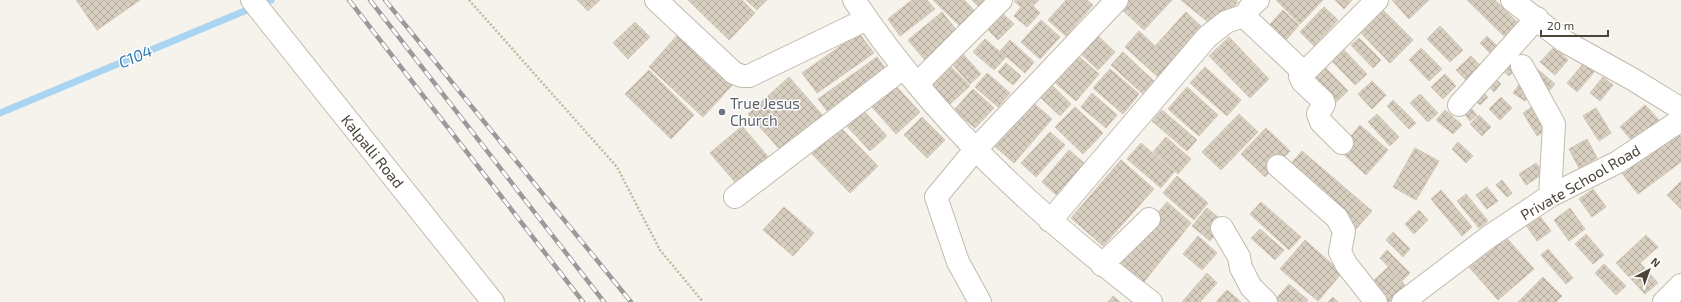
<svg xmlns="http://www.w3.org/2000/svg" width="1681" height="302" font-family="'Exo 2',sans-serif">
<style>
.lines{fill:none;stroke-linecap:round;stroke-linejoin:round}
.stream{stroke:#a9d4f2;stroke-width:7}
.building{fill:url(#building-cross-hatch);stroke:#d3c7b4}
.minor-casing{stroke:#c2bbae;stroke-width:24}
.path{stroke:#c4b79f;stroke-width:2.5;stroke-dasharray:2 2;stroke-linecap:butt}
.minor{stroke:#fff;stroke-width:22}
.rail-casing{stroke:#9a9a9a;stroke-width:4.5}
.rail{stroke:#fff;stroke-width:3;stroke-dasharray:9;stroke-linecap:butt}
.worship-dot{fill:#6b7280;stroke:#fff;stroke-width:1.5}
.labels{text-anchor:middle;dominant-baseline:central;stroke-width:3;stroke-linejoin:round;paint-order:stroke}
.worship-label{font-size:15px;fill:#5b616d;stroke:#fff;text-anchor:start}
.street-label{font-size:15px;fill:#4b4439;stroke:#fff}
.water-label{font-size:16px;font-style:italic;fill:#2e7ab2;stroke:#fff}
</style>
<defs>
<pattern id="building-cross-hatch" width="8" height="8" patternUnits="userSpaceOnUse"><rect width="8" height="8" fill="#d8cfc1"/><path d="M0 0l8 8M0 8l8-8" fill="none" stroke="#b1aa9e"/></pattern>
</defs>
<rect width="100%" height="100%" fill="#f6f3ec"/>
<g class="lines">
<!-- stream -->
<path class="stream" d="M0,113L271,0"/>
</g>
<!-- building -->
<path class="building" d="M76,0H140L97,30Z
M577,0H600L588,11Z
M688,0H742L755,13L729,40Z
M746,0H767L757,10Z
M912,0H927L935,9L900,36L888,19Z
M933,0H964L978,14L963,29Z
M972,0H991L982,10Z
M1039,0L1033,6L1040,13L1027,27L1014,16L1021,7L1014,1Z
M1066,0H1087L1093,5L1066,36L1048,20Z
M1125,0H1172L1144,30L1119,7Z
M1181,0H1236L1238,2L1215,28Z
M1276,0H1323L1300,24Z
M1335,0H1352L1344,9Z
M1392,0H1429L1409,19Z
M1467,0H1495L1524,29L1510,42Z
M1324,7L1338,20L1314,46L1300,32Z
M1382,9L1413,40L1390,63L1359,31Z
M1283,10L1299,25L1281,46L1264,31Z
M942,12L962,37L929,65L908,40Z
M1001,12L1014,24L998,40L986,28Z
M1186,12L1205,30L1160,79L1125,47L1139,31L1155,46Z
M1041,20L1060,37L1040,59L1021,42Z
M635,22L650,37L628,59L613,43Z
M1440,26L1463,50L1450,62L1427,39Z
M681,31L736,81L703,117L649,67Z
M1094,32L1115,52L1098,70L1077,50Z
M859,33L874,53L817,93L802,73Z
M1487,36L1501,50L1494,57L1480,43Z
M1229,37L1269,79L1250,98L1209,56Z
M1359,38L1381,60L1373,68L1351,45Z
M985,39L1006,57L994,70L973,52Z
M1010,40L1034,62L1025,73L1000,51Z
M1554,47L1568,60L1555,75L1540,62Z
M1342,48L1367,74L1355,85L1330,59Z
M1421,48L1442,69L1429,81L1409,60Z
M1123,52L1155,82L1144,95L1111,65Z
M1510,52L1522,63L1509,76L1498,66Z
M962,53L981,74L970,84L951,63Z
M1075,53L1099,74L1076,101L1052,80Z
M1471,56L1482,67L1467,81L1456,70Z
M877,57L889,73L830,115L818,99Z
M1006,63L1021,76L1013,85L998,72Z
M1584,63L1594,72L1577,92L1567,83Z
M948,64L970,86L950,104L929,82Z
M1323,65L1348,91L1331,107L1306,81Z
M1205,67L1241,100L1227,116L1190,83Z
M1535,67L1555,84L1548,92L1528,75Z
M1110,69L1139,94L1123,114L1093,88Z
M649,70L694,115L671,139L625,94Z
M987,73L1010,93L998,107L975,87Z
M1445,74L1456,86L1443,99L1431,87Z
M1490,74L1501,84L1494,92L1483,81Z
M789,77L824,117L783,153L748,114Z
M1603,77L1613,85L1600,101L1590,93Z
M1372,81L1386,95L1372,109L1358,94Z
M1521,82L1533,90L1525,101L1513,93Z
M894,84L920,112L896,134L871,106Z
M1052,85L1071,104L1060,116L1040,97Z
M1187,87L1218,115L1199,136L1168,109Z
M1478,87L1488,97L1480,105L1471,96Z
M973,89L994,108L975,128L954,110Z
M1092,93L1117,115L1106,128L1081,107Z
M1420,94L1438,113L1428,122L1410,103Z
M1501,97L1512,108L1500,120L1489,109Z
M1030,100L1052,119L1014,163L992,144Z
M1393,100L1416,123L1409,129L1387,106Z
M1467,103L1477,115L1470,121L1460,108Z
M1538,103L1552,126L1537,136L1523,113Z
M1645,105L1661,122L1636,145L1620,127Z
M860,107L887,136L870,151L844,123Z
M1075,107L1103,133L1083,154L1055,127Z
M1596,108L1611,133L1599,141L1583,116Z
M1162,110L1197,140L1187,151L1152,121Z
M1445,110L1462,125L1453,134L1436,120Z
M1239,114L1258,132L1221,170L1202,152Z
M1377,114L1399,137L1390,146L1368,122Z
M1479,115L1491,127L1482,136L1470,124Z
M922,117L945,140L927,158L904,135Z
M837,124L878,166L850,193L809,151Z
M1360,125L1388,150L1366,175L1339,150Z
M742,126L771,160L739,187L710,153Z
M1266,128L1290,151L1265,177L1241,154Z
M1675,130L1681,137V162L1638,194L1621,172Z
M1050,132L1065,145L1036,177L1021,163Z
M1166,137L1191,159L1178,174L1153,152Z
M1587,139L1597,158L1579,168L1569,149Z
M1458,142L1473,156L1466,163L1452,149Z
M1141,143L1174,172L1161,188L1127,159Z
M1415,148L1439,161L1416,200L1393,187Z
M1069,150L1091,169L1063,201L1042,182Z
M1302,151L1372,211L1356,229L1286,169Z
M1121,160L1154,189L1103,246L1071,218Z
M1536,163L1544,173L1526,185L1519,174Z
M1177,176L1208,203L1194,220L1163,193Z
M1502,180L1512,193L1507,197L1496,185Z
M1681,181V209L1667,195Z
M1487,187L1498,201L1487,209L1476,195Z
M1593,189L1606,207L1592,217L1579,199Z
M1441,190L1472,227L1462,236L1431,199Z
M1466,194L1488,221L1479,228L1457,201Z
M1167,202L1191,223L1143,283L1117,260Z
M1261,202L1301,237L1289,250L1250,214Z
M784,207L814,233L793,256L763,230Z
M1207,208L1225,223L1210,241L1192,226Z
M1570,208L1585,229L1569,241L1554,220Z
M1419,210L1428,220L1414,234L1405,224Z
M1536,211L1551,231L1537,241L1523,221Z
M1260,229L1284,250L1275,260L1251,238Z
M1393,232L1410,249L1403,257L1386,240Z
M1586,234L1604,255L1593,264L1575,244Z
M1646,235L1658,247L1640,263L1658,283L1645,294L1616,263Z
M1198,236L1217,253L1202,270L1183,254Z
M1505,236L1534,269L1498,300L1469,267Z
M1305,240L1342,273L1318,301L1280,269Z
M1548,249L1573,278L1566,284L1541,255Z
M1387,250L1410,273L1402,281L1380,258Z
M1604,264L1626,286L1616,295L1595,273Z
M1388,267L1406,286L1389,302H1380L1366,288Z
M1207,273L1217,283L1200,302H1182Z
M1543,277L1562,296L1556,302H1518Z
M1289,284L1308,300L1306,302L1274,301Z
M1227,290L1241,302H1216Z
M1113,296L1120,302H1108Z
M1333,297L1338,302H1328Z"/>
<g class="lines">
<defs>
<path id="minor" d="M252,0L493,302
M656,0L734,73L742,76H749L867,19
M854,0C935,121 1036,214 1151,302
M1258,0C1251,6 1245,10 1248,20L1299,68L1306,71L1377,0
M1512,0L1564,41L1634,80L1681,109
M1522,66L1554,124L1550,196
M1302,70L1300,76L1302,81L1323,101L1324,104L1318,114L1321,122L1342,143
M917,84L1001,0
M1459,105L1537,18
M1278,166L1337,218L1344,231L1340,252L1346,264L1376,302
M735,197L903,68
M1050,221L1207,37L1226,22L1246,15
M1222,228L1239,257L1241,268L1251,287L1266,302
M1102,265L1149,219
M980,302L958,262L936,197L975,150L1117,0
M1403,302L1490,236L1550,196L1618,162L1681,120
M1664,302L1681,285"/>
</defs>
<!-- minor casing -->
<use href="#minor" class="minor-casing"/>
<!-- path -->
<path class="path" d="M469,0L617,167L660,250L703,302"/>
<!-- minor -->
<use href="#minor" class="minor"/>
<defs>
<path id="rail" d="M349,0L583,302
M370,0L604,302
M385,0L631,302"/>
</defs>
<!-- rail casing -->
<use href="#rail" class="rail-casing"/>
<!-- rail -->
<use href="#rail" class="rail"/>
</g>
<!-- markers -->
<circle class="worship-dot" cx="722" cy="112" r="4"/>
<g class="labels">
<!-- worship labels -->
<g class="worship-label">
<text x="730" y="103">True Jesus<tspan x="730" dy="17">Church</tspan></text>
</g>
<!-- street labels -->
<g class="street-label">
<text transform="translate(373 151) rotate(51)">Kalpalli Road</text>
<text transform="translate(1580 182) rotate(-30)">Private School Road</text>
</g>
<!-- water labels -->
<g class="water-label">
<text transform="translate(135 56) rotate(-23)">C104</text>
</g>
</g>
<!-- north arrow -->
<g transform="translate(1649 270) rotate(41)" stroke="#ffffff" stroke-width="3" paint-order="stroke">
<path d="M0-3L7 15L0 10L-7 15Z" fill="#4b4439"/>
<text y="-6" font-size="11" font-weight="bold" text-anchor="middle" fill="#4b4439">N</text>
</g>
<!-- scale -->
<path d="M1541 30v6h67v-6" fill="none" stroke="#4b4439" stroke-width="2"/>
<text x="1547" y="30" font-size="12" fill="#4b4439" stroke="#ffffff" stroke-width="3" paint-order="stroke">20 m</text>
</svg>
